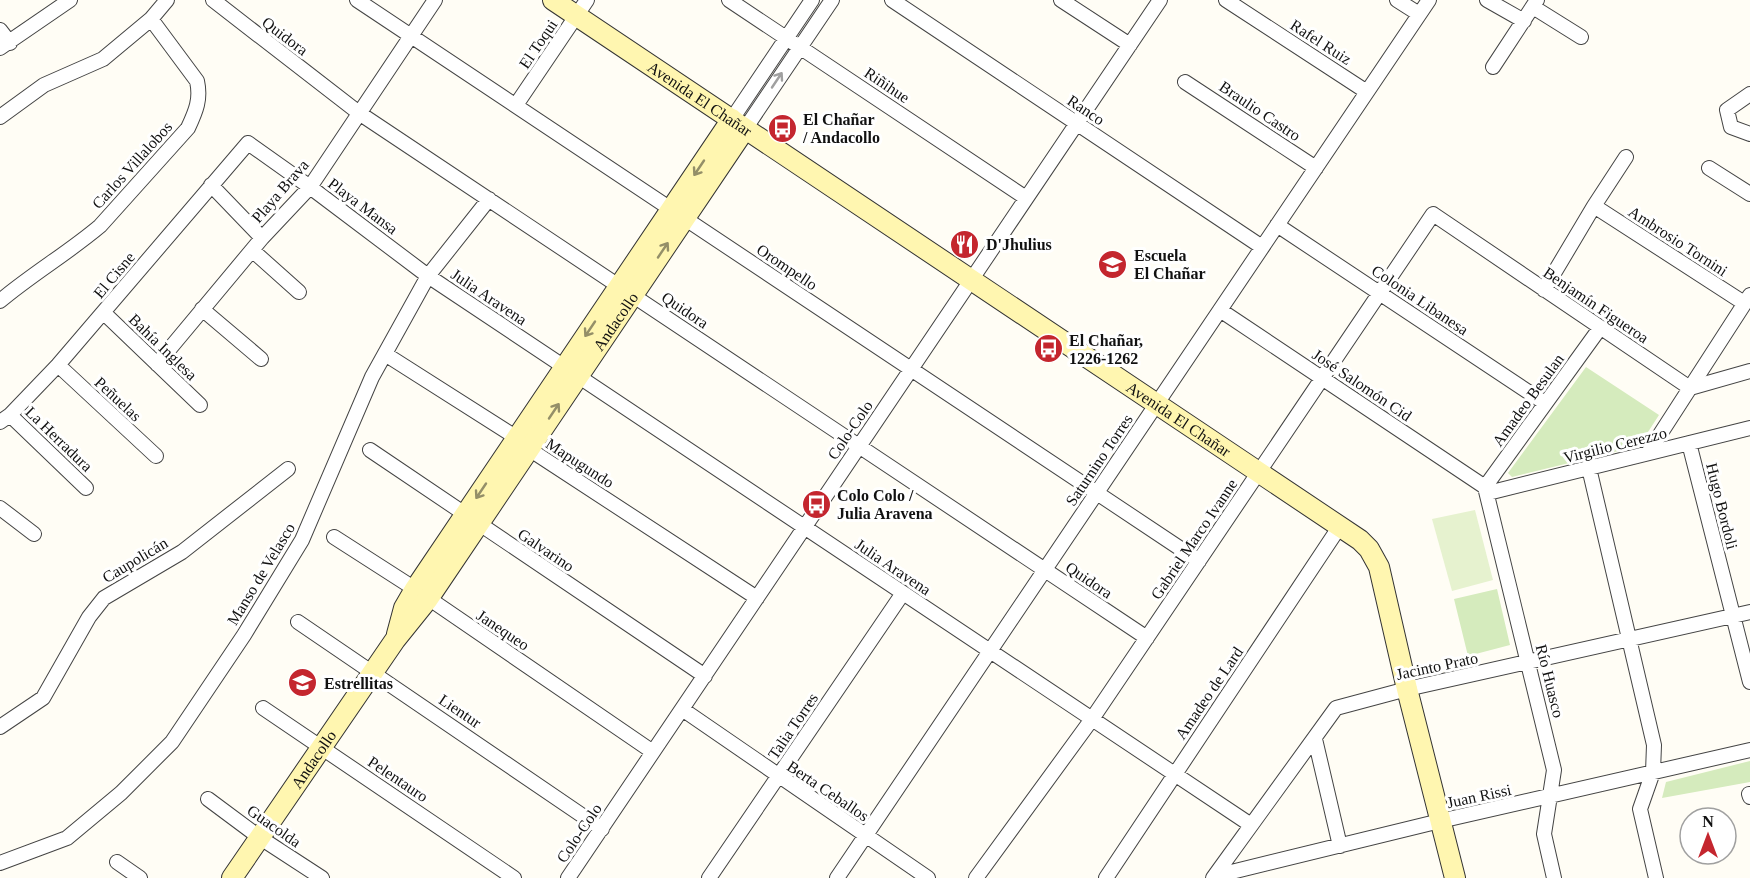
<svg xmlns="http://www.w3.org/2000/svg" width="1750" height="878" font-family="Georgia,serif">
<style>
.green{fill:#d5ebbd}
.pitch{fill:#e6f2cf}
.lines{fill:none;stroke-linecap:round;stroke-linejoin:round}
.street-casing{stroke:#444;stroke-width:16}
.secondary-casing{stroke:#333;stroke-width:22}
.street{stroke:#fff;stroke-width:14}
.secondary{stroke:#fff6b0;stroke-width:20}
.oneway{stroke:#a0a0a0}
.oneway2{stroke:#948f68}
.labels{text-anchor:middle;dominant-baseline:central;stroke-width:6;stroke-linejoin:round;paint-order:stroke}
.street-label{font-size:16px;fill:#111;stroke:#fff}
.poi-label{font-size:16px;font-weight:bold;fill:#111;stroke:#fff;text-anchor:start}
</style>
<rect width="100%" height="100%" fill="#fffdf5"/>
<!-- green -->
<path class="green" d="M1586,367L1659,415L1639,446L1512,477L1508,473Z
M1497,589L1510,645L1468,656L1454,599Z
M1750,761V782L1662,798L1666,782Z"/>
<!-- pitch -->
<path class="pitch" d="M1475,510L1493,580L1452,591L1432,519Z"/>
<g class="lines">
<defs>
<path id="street" d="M213,0L359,113L1147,638
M357,0L1199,561
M729,0L1026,198
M892,0L1262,247
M1061,0L1130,45
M1226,0L1367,92
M1397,0L1419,14
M1487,0L1524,21
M1533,7L1581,37
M0,30L10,43
M0,48L70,0
M1493,67L1537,0
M1185,82L1316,168
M1750,94L1727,110L1731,127L1750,134
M516,105L587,0
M0,117L44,85L103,59L151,19L167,0
M732,119L812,0
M745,129L832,0
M1709,168L1750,194
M211,185L262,238
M1594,206L1744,303
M1277,225L1545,403
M252,250L299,292
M1544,290L1594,206L1626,157
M0,301C32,274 68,253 100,226L188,128C196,111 201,99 197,81L151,19
M202,309L261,359
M1220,310L1485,487
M104,313L200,405
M385,354L517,438L529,449L757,598
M157,364L262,238L310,187L435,0
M58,365L156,456
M10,415L86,488
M0,422L10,415L58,365L248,143L310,187L428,276L1251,825
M1689,443L1750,682
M370,450L705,676
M1648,453L1750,295
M1589,468L1654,745L1653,772L1640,809L1656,878
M1488,493L1750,428
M0,508L34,534
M334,537L415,589L653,752
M298,622L602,829
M263,708L514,878
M682,709L928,878
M0,727L43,698L89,617L104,598L182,552L288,469
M1315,739L1340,846
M1749,794L1750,797
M208,799L259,837L322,878
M117,862L140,878
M0,863L67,838L121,793L172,742L244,635L302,540L372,377L428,276L489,199
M1215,876L1440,821L1750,750
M568,878L1160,0
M709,878L903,593
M837,878L1429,0
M976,878L1092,719L1433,214L1690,388L1750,371
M1106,878L1340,526
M1213,878L1336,708L1407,689L1750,612
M1554,878L1544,834L1554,770L1485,487L1600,328"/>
<g id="secondary">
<path id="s1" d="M553,0L1360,540L1369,549L1379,567L1407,689L1455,878"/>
<path d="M397,634L404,608L415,589L732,119"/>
<path id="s2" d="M232,878L395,640L428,599L745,129"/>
</g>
</defs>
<!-- street casing -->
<use href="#street" class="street-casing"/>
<!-- secondary casing -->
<use href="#secondary" class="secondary-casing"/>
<!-- street -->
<use href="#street" class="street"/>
<!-- secondary -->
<use href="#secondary" class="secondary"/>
</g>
<!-- one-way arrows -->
<defs><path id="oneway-shaft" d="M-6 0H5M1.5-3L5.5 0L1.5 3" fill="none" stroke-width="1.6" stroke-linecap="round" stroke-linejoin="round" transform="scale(1.5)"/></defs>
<use class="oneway" href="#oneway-shaft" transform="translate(777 80) rotate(-56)"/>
<g class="oneway2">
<use href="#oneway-shaft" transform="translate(699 168) rotate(124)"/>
<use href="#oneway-shaft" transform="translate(663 250) rotate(-56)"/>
<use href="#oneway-shaft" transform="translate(590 329) rotate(124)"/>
<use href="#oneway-shaft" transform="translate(554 411) rotate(-56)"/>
<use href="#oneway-shaft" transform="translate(481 491) rotate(124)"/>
</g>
<!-- icons -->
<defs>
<symbol id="bus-disc" viewBox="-11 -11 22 22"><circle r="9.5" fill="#c4262e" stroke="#fff"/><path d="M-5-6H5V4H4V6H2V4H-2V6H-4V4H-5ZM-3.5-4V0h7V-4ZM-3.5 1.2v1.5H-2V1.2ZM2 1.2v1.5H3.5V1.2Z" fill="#fff"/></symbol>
<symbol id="restaurant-disc" viewBox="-11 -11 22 22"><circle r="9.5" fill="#c4262e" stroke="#fff"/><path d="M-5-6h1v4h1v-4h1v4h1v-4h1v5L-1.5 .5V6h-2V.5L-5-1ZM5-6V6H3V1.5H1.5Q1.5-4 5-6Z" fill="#fff"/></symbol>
<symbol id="school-disc" viewBox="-11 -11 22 22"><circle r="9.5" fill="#c4262e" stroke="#fff"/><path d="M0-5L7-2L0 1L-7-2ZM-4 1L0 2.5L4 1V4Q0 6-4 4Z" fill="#fff"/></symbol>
</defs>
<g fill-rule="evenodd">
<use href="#bus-disc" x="766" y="112" width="33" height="33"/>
<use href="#restaurant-disc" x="948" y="228" width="33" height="33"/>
<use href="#school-disc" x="1096" y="248" width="33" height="33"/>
<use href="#bus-disc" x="1032" y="332" width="33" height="33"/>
<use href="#bus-disc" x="800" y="488" width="33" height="33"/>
<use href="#school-disc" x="286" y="666" width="33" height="33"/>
</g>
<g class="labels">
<!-- street labels -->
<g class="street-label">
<text transform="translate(285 36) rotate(37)">Quidora</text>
<text transform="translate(1321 42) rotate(33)">Rafel Ruiz</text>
<text transform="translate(538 44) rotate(-56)">El Toqui</text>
<text transform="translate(887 85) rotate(34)">Riñihue</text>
<text stroke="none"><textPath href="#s1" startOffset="177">Avenida El Chañar</textPath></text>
<text transform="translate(1086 110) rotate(34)">Ranco</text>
<text transform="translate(1260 111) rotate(34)">Braulio Castro</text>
<text transform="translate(132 165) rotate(-48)">Carlos Villalobos</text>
<text transform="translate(280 191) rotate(-49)">Playa Brava</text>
<text transform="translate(363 206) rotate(37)">Playa Mansa</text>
<text transform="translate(1678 241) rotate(33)">Ambrosio Tornini</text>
<text transform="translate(787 267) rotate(34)">Orompello</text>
<text transform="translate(114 275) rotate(-50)">El Cisne</text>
<text transform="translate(489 297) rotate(34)">Julia Aravena</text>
<text transform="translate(1420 300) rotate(34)">Colonia Libanesa</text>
<text transform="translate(1596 305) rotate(34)">Benjamín Figueroa</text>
<text transform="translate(685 310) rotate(34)">Quidora</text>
<text stroke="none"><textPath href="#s2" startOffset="676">Andacollo</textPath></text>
<text transform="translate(163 347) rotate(44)">Bahía Inglesa</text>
<text transform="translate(1362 385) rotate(34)">José Salomón Cid</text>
<text transform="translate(118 399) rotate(43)">Peñuelas</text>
<text transform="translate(1528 400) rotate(-54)">Amadeo Besulan</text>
<text stroke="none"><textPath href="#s1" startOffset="753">Avenida El Chañar</textPath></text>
<text transform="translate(850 430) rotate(-56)">Colo-Colo</text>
<text transform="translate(59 439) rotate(44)">La Herradura</text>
<text transform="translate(1615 445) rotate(-14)">Virgilio Cerezzo</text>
<text transform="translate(1099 460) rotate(-56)">Saturnino Torres</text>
<text transform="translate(580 463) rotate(33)">Mapugundo</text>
<text transform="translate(1722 506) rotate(76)">Hugo Bordoli</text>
<text transform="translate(1194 539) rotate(-56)">Gabriel Marco Ivanne</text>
<text transform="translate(546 550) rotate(34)">Galvarino</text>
<text transform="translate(135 560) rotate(-31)">Caupolicán</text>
<text transform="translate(893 567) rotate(34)">Julia Aravena</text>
<text transform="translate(261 574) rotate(-59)">Manso de Velasco</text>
<text transform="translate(1089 580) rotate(34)">Quidora</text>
<text transform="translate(503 630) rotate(34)">Janequeo</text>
<text transform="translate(1437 666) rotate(-12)">Jacinto Prato</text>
<text transform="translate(1550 681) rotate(76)">Río Huasco</text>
<text transform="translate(1209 693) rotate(-56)">Amadeo de Lard</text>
<text transform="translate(460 711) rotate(34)">Lientur</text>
<text transform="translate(793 726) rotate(-56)">Talia Torres</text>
<text stroke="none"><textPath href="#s2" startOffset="144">Andacollo</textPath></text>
<text transform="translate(398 779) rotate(34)">Pelentauro</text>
<text transform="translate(828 791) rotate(34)">Berta Ceballos</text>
<text transform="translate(1479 796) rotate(-12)">Juan Rissi</text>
<text transform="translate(274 826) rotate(35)">Guacolda</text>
<text transform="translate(579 833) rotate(-56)">Colo-Colo</text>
</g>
<!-- poi labels -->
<g class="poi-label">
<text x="803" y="119">El Chañar<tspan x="803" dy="18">/ Andacollo</tspan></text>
<text x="986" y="244">D'Jhulius</text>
<text x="1134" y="255">Escuela<tspan x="1134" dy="18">El Chañar</tspan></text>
<text x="1069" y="340">El Chañar,<tspan x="1069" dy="18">1226-1262</tspan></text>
<text x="837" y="495">Colo Colo /<tspan x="837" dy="18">Julia Aravena</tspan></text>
<text x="324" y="683">Estrellitas</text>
</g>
</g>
<!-- north arrow -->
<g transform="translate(1708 836)"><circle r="28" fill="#ffffff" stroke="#a0a0a0" stroke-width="1.5"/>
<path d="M0-4.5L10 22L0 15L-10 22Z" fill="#c4262e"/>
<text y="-9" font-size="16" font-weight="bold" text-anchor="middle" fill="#111111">N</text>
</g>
</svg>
